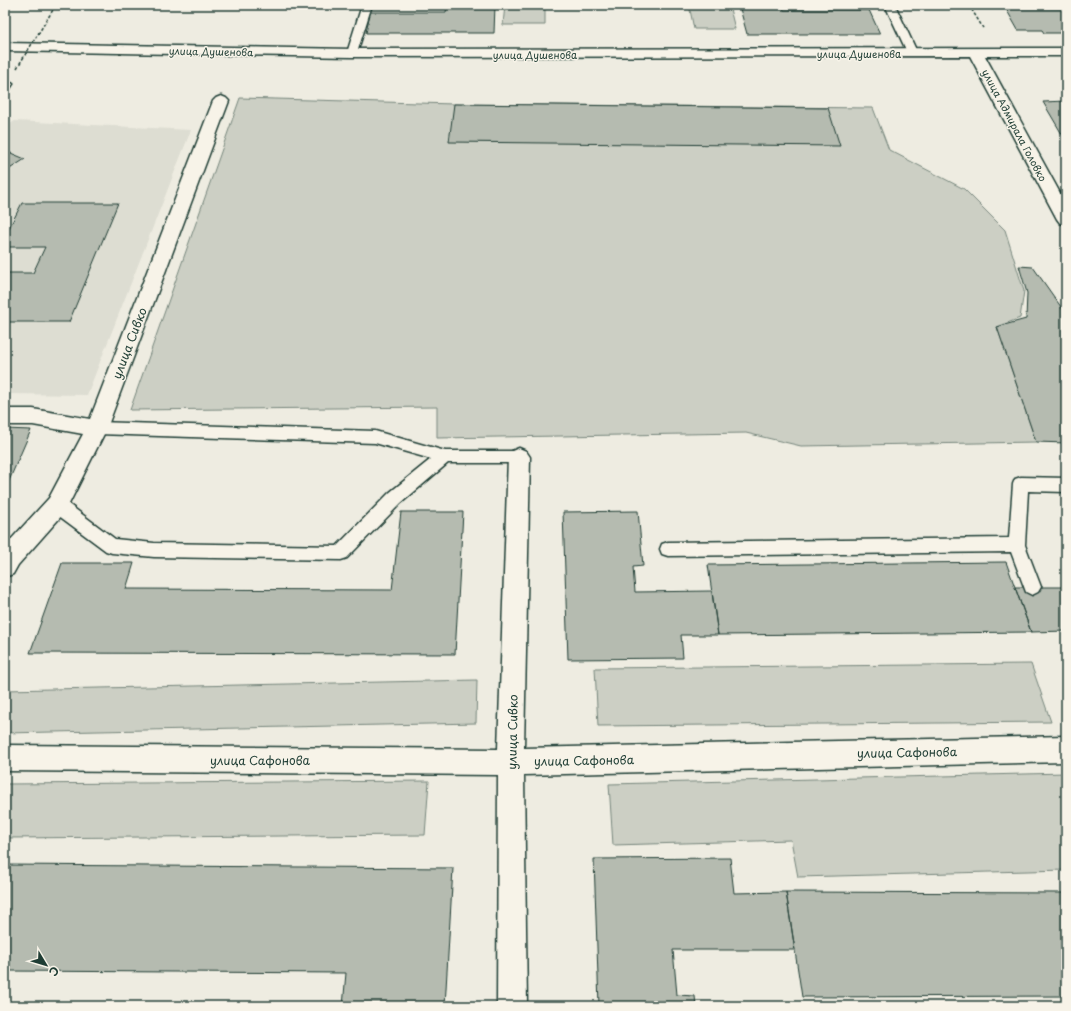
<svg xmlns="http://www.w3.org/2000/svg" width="1071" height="1011" font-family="'Playpen Sans',sans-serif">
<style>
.built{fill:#ddddd2}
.green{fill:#cccfc4;stroke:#76867c}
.building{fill:#b5bbb0;stroke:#1f3d34}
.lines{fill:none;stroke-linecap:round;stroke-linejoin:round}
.lane-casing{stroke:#1f3d34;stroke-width:3}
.street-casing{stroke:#1f3d34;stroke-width:3}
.secondary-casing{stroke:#1f3d34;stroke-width:3}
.path{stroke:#1f3d34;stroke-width:1.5;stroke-dasharray:3 2;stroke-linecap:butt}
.lane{fill:#f7f3e8;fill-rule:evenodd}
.street{fill:#f7f3e8;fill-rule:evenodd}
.secondary{fill:#f7f3e8;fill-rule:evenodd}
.path-bridge{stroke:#1f3d34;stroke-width:1.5;stroke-dasharray:3 2;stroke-linecap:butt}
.labels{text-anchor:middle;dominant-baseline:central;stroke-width:3;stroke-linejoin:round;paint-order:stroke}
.far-street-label{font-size:10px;fill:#1f3d34;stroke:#f7f3e8}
.street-label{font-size:12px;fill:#1f3d34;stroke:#f7f3e8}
</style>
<rect width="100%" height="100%" fill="#eeece1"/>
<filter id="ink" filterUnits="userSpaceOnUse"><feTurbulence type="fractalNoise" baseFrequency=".025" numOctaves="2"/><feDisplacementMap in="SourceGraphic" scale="8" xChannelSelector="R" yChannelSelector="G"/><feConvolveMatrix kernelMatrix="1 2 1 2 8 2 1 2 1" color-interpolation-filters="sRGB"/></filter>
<g filter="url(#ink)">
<!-- built -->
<path class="built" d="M15,121L191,130L87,395L5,394V127Z"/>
<!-- green -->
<path class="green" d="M505,5H545V25H503Z
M689,5H729L735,29H694Z
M240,98L454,104L873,108L889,150L964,189L1005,230L1024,291L1020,318L997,327L1036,442L801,446L746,433L437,438V407L130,410Z
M1031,664L1051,722L598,726L595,668Z
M477,680L476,723L5,733V690Z
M1066,773V870L798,877L791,840L613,845L609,784Z
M429,781L425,835L5,838V784Z"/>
<!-- building -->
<path class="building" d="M447,5H495L494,33H366L370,12H446Z
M739,5H782L784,10H869L880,34H747Z
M1005,7L1066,8V33H1044L1042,30H1018Z
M1066,101V141L1043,102Z
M454,104L828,108L840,146L449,142Z
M5,151H6L25,159L5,172Z
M22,203H118L69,322H5V273H33L45,247H5V236Z
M1019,266L1033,267L1066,314V443L1036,442L997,327L1026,319L1027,293Z
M5,429L31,430L5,490Z
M638,511L643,566L633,567L635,592L712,591L718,635H681L683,658L568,659L563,512Z
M401,512H463L455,654L30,653L62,563H134L126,589L392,590Z
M1006,562L1031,632L718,635L708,565Z
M1015,587H1066V631L1031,632Z
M730,858L734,893L786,892L795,950H673L677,995L695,996L696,1006H599L594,859Z
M5,865L453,868L445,1006H343L346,973L8,971L5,982Z
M786,892L1066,893V996L802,997Z"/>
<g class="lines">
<defs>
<path id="lane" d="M362,5H372L357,53L352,56L347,53Z
M885,5H895L917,52L916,54H908L907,52Z
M8,81L13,84L9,90L5,91V82Z
M97,422L375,431L445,451H519L524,453L527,457L524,461L519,463H448L401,503L347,558L341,560L154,557L112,553L106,551L51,510L49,505L51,500L57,498L63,500L115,539L154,543L337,546L389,493L431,459L375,443L97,434L92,432L89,428L92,424Z
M1021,477L1066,478V492L1028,491L1025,545L1041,587L1038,592L1032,595L1026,592L1011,552L668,556L662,554L660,549L662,544L668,542L1009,538L1013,484L1015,479Z"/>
<path id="street" d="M221,96L226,98L229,101L107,428L65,512L18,565L13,574L5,577V546L49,498L83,434L33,425H5V409H33L90,419L213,101L216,98Z
M519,448L526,451L530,457L524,748L1066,736V762L524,775L527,1006H497L498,775L5,771V745L498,749L508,457L512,451Z"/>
<path id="secondary" d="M5,43L352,49L1066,48V56H985L1066,204V225L1060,223L1057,219L970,56L352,57L5,51Z"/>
</defs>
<!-- lane casing -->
<use href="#lane" class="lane-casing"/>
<!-- street casing -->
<use href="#street" class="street-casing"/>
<!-- secondary casing -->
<use href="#secondary" class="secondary-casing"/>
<!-- path -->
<path class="path" d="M969,5L983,28"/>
<!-- lane -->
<use href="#lane" class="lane"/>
<!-- street -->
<use href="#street" class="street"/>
<!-- secondary -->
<use href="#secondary" class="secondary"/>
<!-- path-bridge -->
<path class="path-bridge" d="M17,68L56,5"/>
</g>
</g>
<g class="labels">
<!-- far-street labels -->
<g class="far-street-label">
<text transform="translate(211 51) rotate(1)">улица Душенова</text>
<text x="859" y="53">улица Душенова</text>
<text x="535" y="54">улица Душенова</text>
<text transform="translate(1015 125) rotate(62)">улица Адмирала Головко</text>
</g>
<!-- street labels -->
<g class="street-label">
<text transform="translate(129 343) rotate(-69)">улица Сивко</text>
<text transform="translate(512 732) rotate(-89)">улица Сивко</text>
<text transform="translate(907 752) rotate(-1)">улица Сафонова</text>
<text x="260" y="760">улица Сафонова</text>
<text transform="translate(584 760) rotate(-1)">улица Сафонова</text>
</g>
</g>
<!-- margin -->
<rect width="1071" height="1011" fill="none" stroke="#f7f3e8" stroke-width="20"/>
<rect x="10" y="10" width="1051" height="991" fill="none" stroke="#1f3d34" stroke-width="1.5" filter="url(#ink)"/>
<!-- north arrow -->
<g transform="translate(46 965) rotate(128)" stroke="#f7f3e8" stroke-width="3" paint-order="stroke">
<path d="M0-3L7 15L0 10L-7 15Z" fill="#1f3d34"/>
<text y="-6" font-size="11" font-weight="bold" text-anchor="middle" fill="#1f3d34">С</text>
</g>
</svg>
